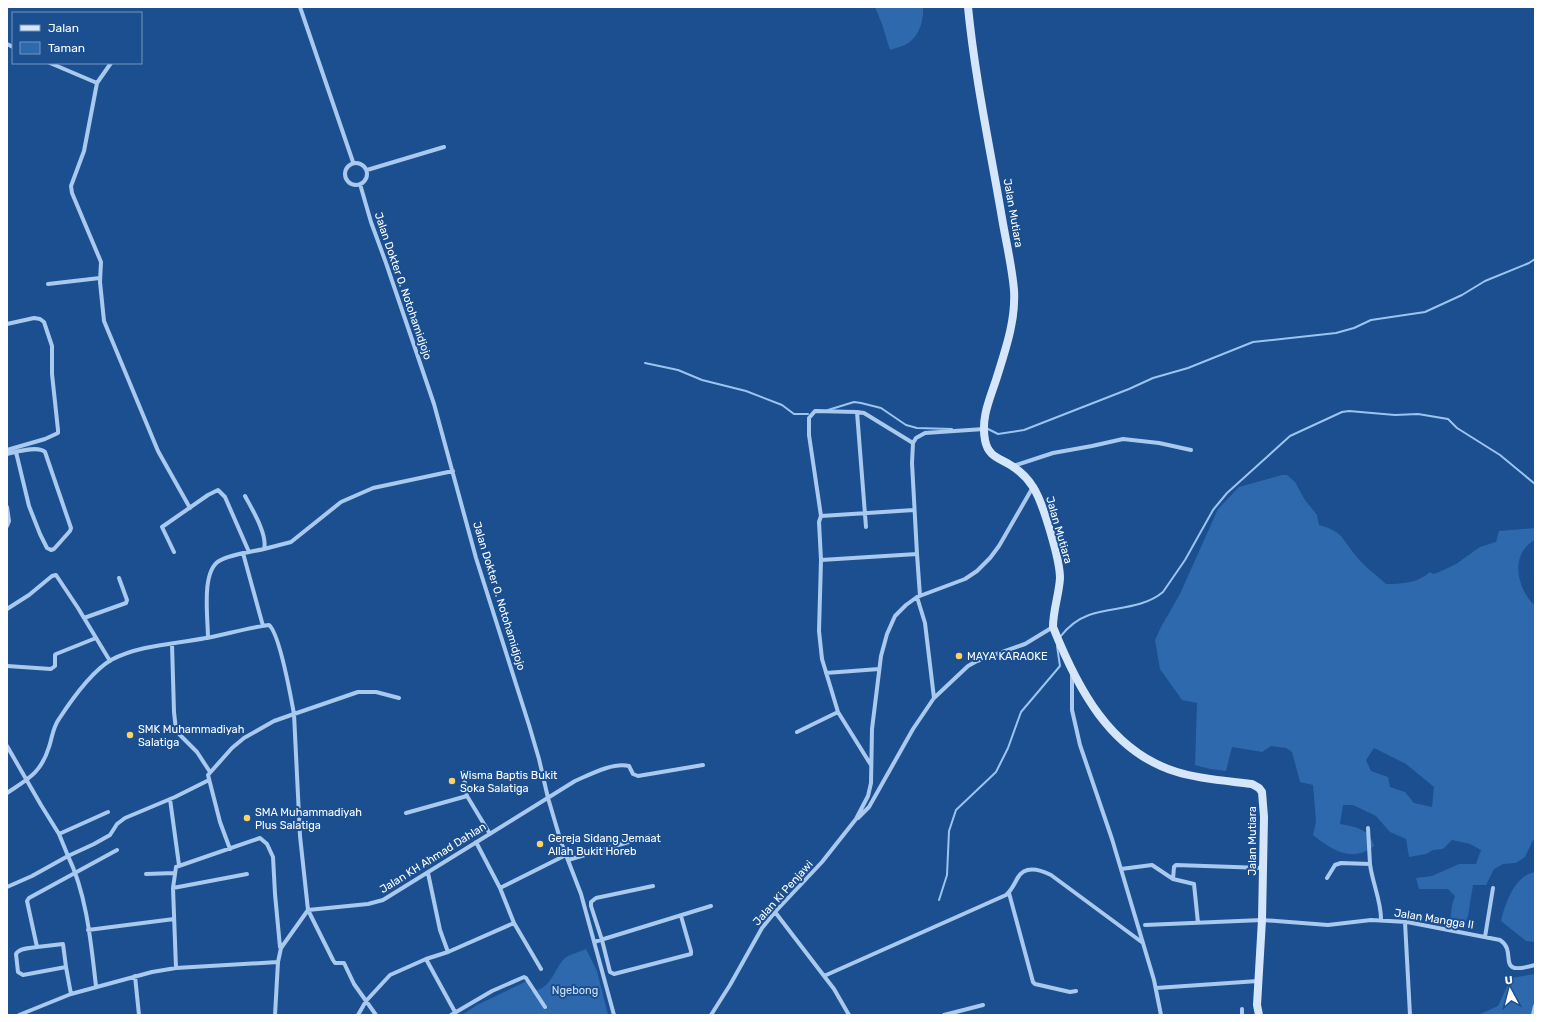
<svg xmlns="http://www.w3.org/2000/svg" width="1542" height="1022" font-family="Rubik,sans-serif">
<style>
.green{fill:#2e69ad;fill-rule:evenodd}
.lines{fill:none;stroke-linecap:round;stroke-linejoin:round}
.stream{stroke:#9cc4f0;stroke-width:2}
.street{stroke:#a9c9ee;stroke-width:4}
.secondary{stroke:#d6e6fa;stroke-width:8}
.poi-dot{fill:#ffd166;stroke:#1b4f8f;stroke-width:1.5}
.labels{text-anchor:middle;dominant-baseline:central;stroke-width:4;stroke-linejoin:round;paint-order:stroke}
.street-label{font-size:11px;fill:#fff;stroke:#1b4f8f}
.poi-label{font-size:11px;fill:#fff;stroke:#1b4f8f;text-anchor:start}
.park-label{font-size:11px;fill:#cfe3fa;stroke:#1b4f8f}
</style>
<rect width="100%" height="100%" fill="#1b4f8f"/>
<!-- green -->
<path class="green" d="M875,7H923C924,21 919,38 905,45C901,47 895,48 890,50L882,24Z
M1282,475H1287L1295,482L1305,500L1317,515L1319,525C1344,532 1341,538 1356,556C1364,566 1376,575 1386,584C1402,584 1418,583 1430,572L1433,574L1437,573L1456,564L1480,547L1496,542L1499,531L1535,528V540C1509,554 1517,589 1535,606V841L1533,840L1525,857L1516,863L1503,864L1494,869L1486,885H1473L1468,916L1464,924L1450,922L1452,905L1455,896L1448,889H1419L1416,878L1432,876L1459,864H1476L1481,850L1470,844L1452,840L1443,849L1433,850L1426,854L1409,857L1406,839L1390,832L1376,816L1353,805H1343L1340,824C1356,827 1370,829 1374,846C1352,863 1332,850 1313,835L1316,822L1313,785L1300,782L1292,752L1286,748L1271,746L1262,752L1232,747L1226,771L1210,769L1195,765L1197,703L1182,700L1160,669L1155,640L1161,627L1180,594L1218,509L1239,487ZM1374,748L1406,764L1434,787L1432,807L1414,803L1405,792L1390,787L1388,777L1371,771L1366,760Z
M1535,872V942L1526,941L1501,921C1505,904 1515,875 1535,872Z
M586,949L597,971L608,1015H462L477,1005L527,981L531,991C551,991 553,970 565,958C570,954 580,952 586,949Z
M1535,974V1015H1478L1498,1006L1511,978Z"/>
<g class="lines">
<!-- stream -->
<path class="stream" d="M645,363L678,370L702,380L746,391L782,405L794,414H808
M828,410L854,402L861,403L881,408L906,425L917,428L952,429
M986,428L998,434L1024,430L1129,389L1153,378L1188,368L1253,342L1336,333L1354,328L1371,320L1425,312L1462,295L1485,281L1529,263L1535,259
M1060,637C1067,628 1078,619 1089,615C1113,607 1143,609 1163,592L1185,560L1213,510L1227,493L1290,436L1342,412L1349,411L1395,415L1418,414L1448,419L1457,428L1500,455L1535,484
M939,900L947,875L949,831L956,810L996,772L1008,748L1021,712L1060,666L1057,646"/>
<!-- street -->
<path class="street" d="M300,7L353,162
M7,44L13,47
M50,63L97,83L84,151L71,186L72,193L101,262L100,282L104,321L158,451L190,508
M97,83L111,63
M345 174a11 11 0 1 1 22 0a11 11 0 1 1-22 0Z
M367,170L444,147
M360,184L371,222L386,263L434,404L476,558L529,725L539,759L548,798L561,842L581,894L614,1015
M48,284L100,278
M7,324L34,318L40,319L44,322L52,346V374L58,430V433L45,439L7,450
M7,454C16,452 38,445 45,452L71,528L70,531L54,549L51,550L47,548L40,534L29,506L16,452
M1013,466L1053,453L1092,446L1123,439L1159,443L1191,450
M7,507L9,521L7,526
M821,516L809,435V418L815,411L857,412
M866,527L857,412L864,413L913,443
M264,549L291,542L341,502L373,488L453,471
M174,552L162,527L208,495L218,490L225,497L249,552
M243,553L263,626
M917,554L912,463L913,443L916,438L925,433L984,429
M821,560L819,522L821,516L914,510
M917,597L925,623L934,698
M7,609L29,595L52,576L56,575L78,608L110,661
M84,618L126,603L127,600L119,578
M208,638C208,618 201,572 219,561C231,554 251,552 264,549C268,535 252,509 245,496
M172,644L174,712L176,730L180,735L197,752L210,772
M7,666L51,669L55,666V655L56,654L96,638
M826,673L879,669
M1072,673V710L1080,745L1112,839L1154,980L1161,1015
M797,732L838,712
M7,746L41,805L59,834L68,856L94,844L110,835L117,824L125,818L175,797L209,780
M871,765L838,712L822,659L819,631L821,560L917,554L920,596
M463,772L467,796
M7,793C28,779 41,773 49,747C52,738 53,727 59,719C72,699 91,672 111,660C139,645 175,644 206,638C227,634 247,628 269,625C280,634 291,698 294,714L274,721L244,738L232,748L208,775L220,822L230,849
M170,799L179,865
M406,813L467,796L490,834
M858,818L869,807L913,729L934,698L968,666L977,661L1025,644L1053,627
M59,834L108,812
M568,860L649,836
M1370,864C1372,882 1382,903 1381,921
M1121,869L1152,865L1173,879L1194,884L1198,923
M428,873L440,930L448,952
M146,874L174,873
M1327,878L1335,865L1341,863L1370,864L1368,828
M1173,879L1174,867L1176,865L1263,868
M653,886L596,898L591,902V906L602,940L610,972L614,974L691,954V951L681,916
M7,887L32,876L68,856C87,895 91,944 96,986
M173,888L247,874
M500,888L566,855
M1009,893L1033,982L1035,984L1070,992L1076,991
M775,912L834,989L849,1015
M1405,922L1410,1015
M514,923L541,969
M1145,925L1262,920L1328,925L1371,920L1407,922L1500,940C1519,952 1493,977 1535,965
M88,930L174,919
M1485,937L1493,888
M594,942L711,906
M37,947L63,944L66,967
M426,959L448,952L514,923L500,888L476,842
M176,968L173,888L176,867L260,838L267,844L273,857L275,894L280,947
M135,976L139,1015
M824,976L1006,895C1011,891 1014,885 1017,879C1024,865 1039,869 1051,875L1143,943
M1156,988L1258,981
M71,994L66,967L23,975L18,972L16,954C19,948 30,948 37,947L27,901L29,898L117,850
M19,1015L71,994L152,972L176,968L278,962L281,948L308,910L368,904L383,900L575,781C589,775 613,762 629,766L633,774L638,776L703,765
M275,1015L278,962
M358,1015L366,1001L390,975L426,959L455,1012
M376,1015L354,984L344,963H335L333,960L308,910L300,836L294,714L358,692H376L399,698
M451,1015L492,991L524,977L526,978L545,1007
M711,1015L730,985L762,928L775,912L822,862L856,819L868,796L871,783L872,729L881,656L887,634L895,616L906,605L917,597L965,579L977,571L990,558L999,546L1033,487
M944,1015L983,1005
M1242,1015V1009
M1533,1015L1535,1006"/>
<!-- secondary -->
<path class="secondary" d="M968,7C975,78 990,148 1002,218C1006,242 1012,266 1014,290C1016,321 1005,351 996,380C989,401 981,418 985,440C988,457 1000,458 1012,466C1020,471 1028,479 1033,487C1043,502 1060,560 1060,578C1059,595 1053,610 1053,627C1077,687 1110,752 1177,772C1199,779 1228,781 1252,784L1259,788L1262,792L1264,817L1262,920L1257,1005L1259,1015"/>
</g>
<!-- markers -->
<g class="poi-dot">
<circle cx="959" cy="656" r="4"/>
<circle cx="130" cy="735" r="4"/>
<circle cx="452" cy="781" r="4"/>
<circle cx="247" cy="818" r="4"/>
<circle cx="540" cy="844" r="4"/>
</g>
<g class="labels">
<!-- street labels -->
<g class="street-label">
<text transform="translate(1013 213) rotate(80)">Jalan Mutiara</text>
<text transform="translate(403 286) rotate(71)">Jalan Dokter O. Notohamidjojo</text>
<text transform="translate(1059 530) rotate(74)">Jalan Mutiara</text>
<text transform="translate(499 596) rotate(73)">Jalan Dokter O. Notohamidjojo</text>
<text transform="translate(1252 841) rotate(-90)">Jalan Mutiara</text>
<text transform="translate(433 858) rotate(-32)">Jalan KH Ahmad Dahlan</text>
<text transform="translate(783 893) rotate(-48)">Jalan Ki Penjawi</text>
<text transform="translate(1434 919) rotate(9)">Jalan Mangga II</text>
</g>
<!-- poi labels -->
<g class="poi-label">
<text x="967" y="656">MAYA KARAOKE</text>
<text x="138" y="729">SMK Muhammadiyah<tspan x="138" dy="13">Salatiga</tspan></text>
<text x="460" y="775">Wisma Baptis Bukit<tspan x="460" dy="13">Soka Salatiga</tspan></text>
<text x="255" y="812">SMA Muhammadiyah<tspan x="255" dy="13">Plus Salatiga</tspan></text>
<text x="548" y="838">Gereja Sidang Jemaat<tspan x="548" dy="13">Allah Bukit Horeb</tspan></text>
</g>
<!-- park labels -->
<g class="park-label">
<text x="575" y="990">Ngebong</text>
</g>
</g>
<!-- border -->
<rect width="1542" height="1022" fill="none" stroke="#ffffff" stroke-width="16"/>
<!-- legend -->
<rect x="12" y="12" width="130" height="52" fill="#1b4f8f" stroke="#7695bc"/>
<rect x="20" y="25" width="20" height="6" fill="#d6e6fa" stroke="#7695bc"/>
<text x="48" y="32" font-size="12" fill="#ffffff">Jalan</text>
<rect x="20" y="42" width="20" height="12" fill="#2e69ad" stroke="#7695bc"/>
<text x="48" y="52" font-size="12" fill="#ffffff">Taman</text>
<!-- north arrow -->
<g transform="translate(1510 990) rotate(353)" stroke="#1b4f8f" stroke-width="3" paint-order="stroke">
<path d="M0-3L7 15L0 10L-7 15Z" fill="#ffffff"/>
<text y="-6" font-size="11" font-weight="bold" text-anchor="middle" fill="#ffffff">U</text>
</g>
</svg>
